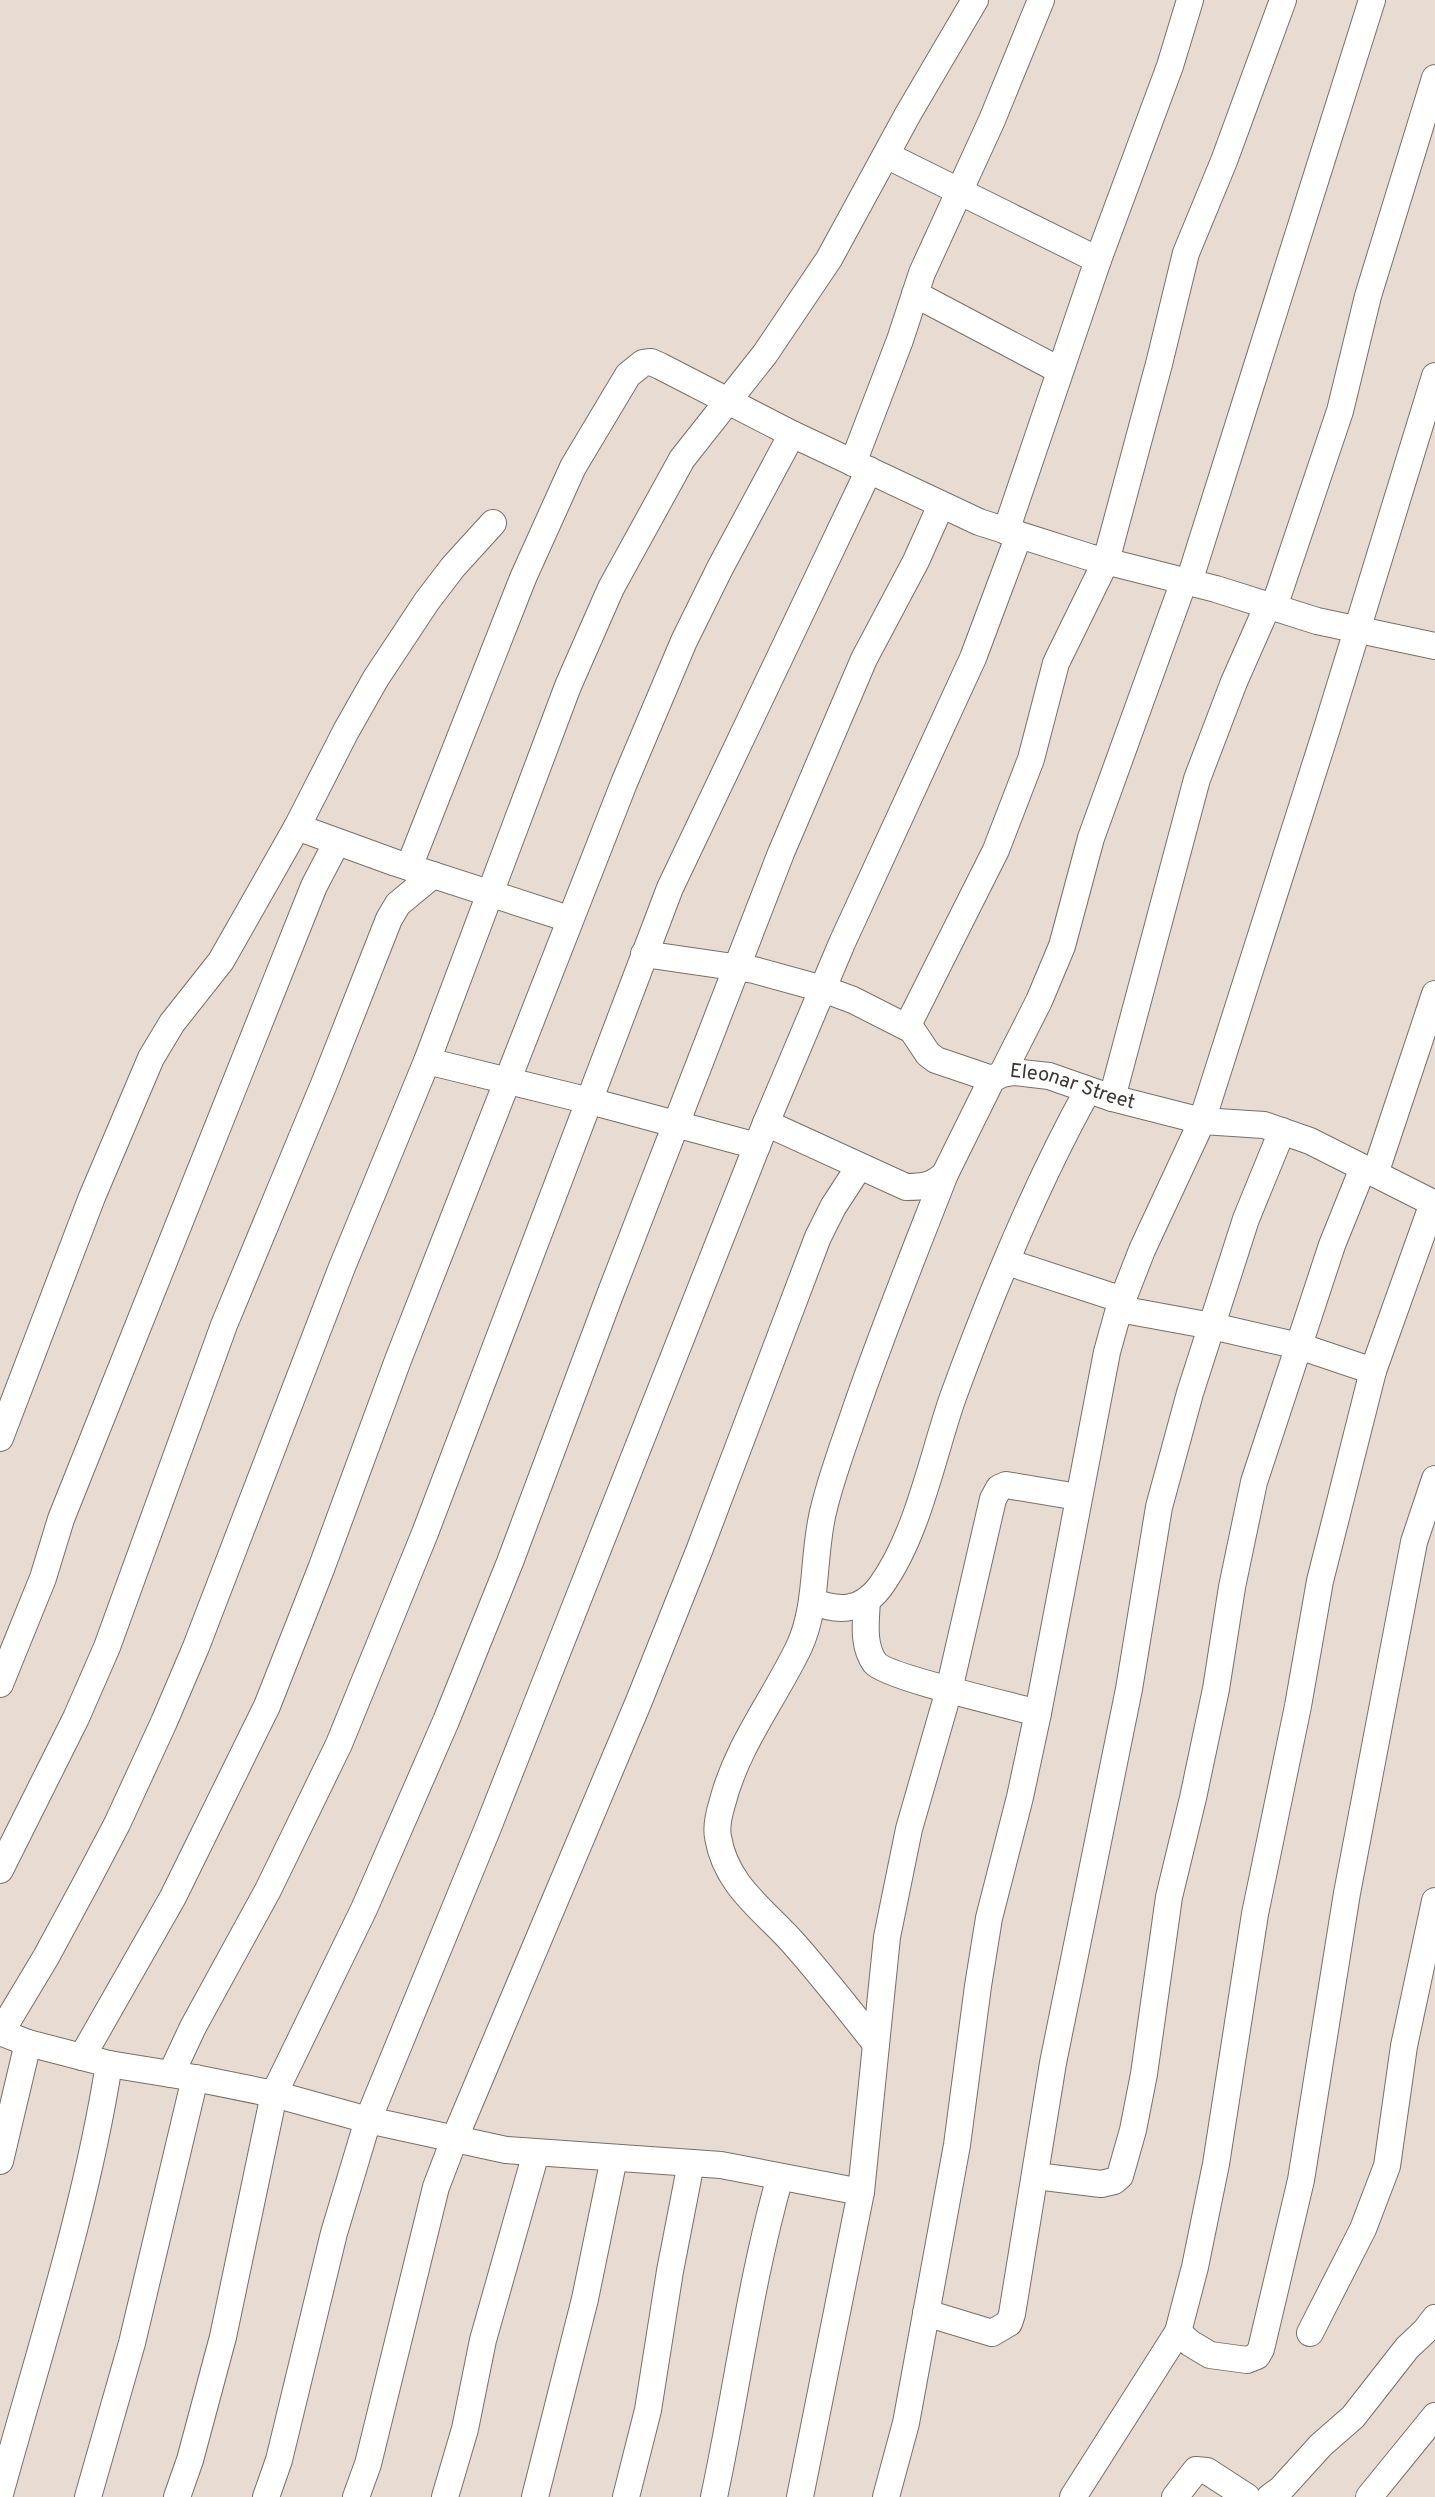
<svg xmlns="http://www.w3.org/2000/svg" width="1435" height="2497" font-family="Overpass,sans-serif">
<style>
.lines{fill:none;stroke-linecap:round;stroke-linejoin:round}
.minor-casing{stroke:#7a6f67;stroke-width:28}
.minor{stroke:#fff;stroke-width:26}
.labels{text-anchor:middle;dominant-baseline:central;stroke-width:6;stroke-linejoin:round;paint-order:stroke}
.street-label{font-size:20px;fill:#3b3632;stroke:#fff}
</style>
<rect width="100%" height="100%" fill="#e8dcd2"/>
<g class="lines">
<defs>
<g id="minor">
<path d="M886,155L1098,260"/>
<path d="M915,294L1059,370"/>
<path d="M853,463L900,340L922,273L992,120L1041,0"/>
<path d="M1006,531L1098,260L1170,66L1190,0"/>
<path d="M1189,582L1372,0"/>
<path d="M1274,607L1340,411L1368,296L1435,78"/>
<path d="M297,827L396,863L569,919"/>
<path d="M409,867L523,578L573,467L628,375L643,363L651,362L660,366L792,434L979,522L1089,557L1216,589L1317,621L1435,646"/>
<path d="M644,954L754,970L823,989L853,1000L912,1030L928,1054L936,1060L992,1079"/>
<path d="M907,1027L996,850L1031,759L1056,663L1106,561L1159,364L1186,253L1224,161L1283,0"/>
<path d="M427,1061L590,1101L757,1146"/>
<path d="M1002,1074L1039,1001L1062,946L1091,838L1184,581"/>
<path d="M1112,1098L1197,779L1234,682L1268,605"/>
<path id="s1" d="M766,1123L906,1187C923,1187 932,1186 945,1174L992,1079L1002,1074L1014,1072L1049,1076L1112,1098L1202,1121L1264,1125L1310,1141L1435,1204"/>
<path d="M1375,1174L1435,994"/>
<path d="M1007,1262L1123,1300"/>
<path d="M1119,1309L1212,1326L1299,1346L1373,1371"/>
<path d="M0,1438L92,1197L151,1058L172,1023L221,961L297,827L346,731L376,678L427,601L453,567L493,523"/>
<path d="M867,1600C866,1621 862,1645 875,1663C887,1677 1013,1706 1038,1713"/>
<path d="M812,1601C838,1612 861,1612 880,1587C918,1535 932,1457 953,1397C991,1293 1034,1187 1088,1090"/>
<path d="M0,1684L43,1578L61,1519L314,886L337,842"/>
<path d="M0,1870L76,1718L107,1647L224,1325L324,1084L389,919L398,904L433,875"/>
<path d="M0,2032L28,2043L109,2064L195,2078L274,2094L368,2120L506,2150L721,2165L861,2192"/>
<path d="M1,2032L46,1957L86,1883L117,1824L164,1722L196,1647L342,1267L427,1061L568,686L611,588L682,459L765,354L829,259L908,114L975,0"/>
<path d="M876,2044C850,2011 824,1978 796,1946C766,1911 726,1887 718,1837C716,1827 719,1814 722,1804C737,1745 773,1701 799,1647C819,1604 812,1553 824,1508C831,1479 842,1449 852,1420C880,1337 913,1256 945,1174"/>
<path d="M82,2057L173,1897L267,1706L321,1569L398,1360L624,783L684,641L720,568L792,434"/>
<path d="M171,2074L193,2027L268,1890L339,1744L425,1533L670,888L869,470"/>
<path d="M0,2161L28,2043"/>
<path d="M1036,2176L1101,2184L1114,2181L1120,2176L1133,2130L1144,2074L1169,1897L1193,1798L1216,1689L1232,1587L1254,1482L1332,1245L1363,1168"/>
<path d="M926,2313L992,2333L1009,2323L1012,2314L1053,2063L1129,1689L1159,1507L1190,1393L1246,1219L1282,1131"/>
<path d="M1178,2332L1190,2343L1210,2355L1247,2360L1257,2356L1261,2349L1301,2180L1347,1893L1414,1542L1435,1479"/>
<path d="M1310,2333L1363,2229L1387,2166L1404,2046L1435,1901"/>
<path d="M0,2494C39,2352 86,2210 109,2064"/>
<path d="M88,2497L132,2343L195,2078"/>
<path d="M177,2497L190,2460L223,2337L274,2094L364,1909L446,1721L510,1562L611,1292L781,853L864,659L916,561L941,505"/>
<path d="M266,2497L279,2460L334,2233L368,2120L487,1830L766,1123L842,943L973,658L1019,535"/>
<path d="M356,2497L368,2464L436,2187L454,2140L639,1701L699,1551L818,1237L833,1207L859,1167"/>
<path d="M445,2497L465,2429L483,2340L536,2153"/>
<path d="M535,2497L585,2299L614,2158"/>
<path d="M626,2497L648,2410L670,2271L691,2163"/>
<path d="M714,2497C737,2390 750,2282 780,2177"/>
<path d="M800,2497L861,2192L887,1937L909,1829L949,1690L993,1499L999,1488L1006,1485L1078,1497"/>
<path d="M886,2497L906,2423L957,2145L978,1986L989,1918L1020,1797L1038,1713L1107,1352L1119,1309L1142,1250L1202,1121L1327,728L1435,376"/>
<path d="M1073,2497L1178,2332L1195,2267L1216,2164L1255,1914L1298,1706L1320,1581L1373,1371L1433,1203"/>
<path d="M1175,2497L1196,2470L1207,2471L1247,2497"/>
<path d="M1270,2497L1281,2489L1321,2445L1353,2417L1407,2348L1425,2331L1435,2318"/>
<path d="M1369,2497L1435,2416"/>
</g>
</defs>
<!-- minor casing -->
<use href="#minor" class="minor-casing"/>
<!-- minor -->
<use href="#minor" class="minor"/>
</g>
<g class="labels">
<!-- street labels -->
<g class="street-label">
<text stroke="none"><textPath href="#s1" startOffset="386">Eleonar Street</textPath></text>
</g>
</g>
</svg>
